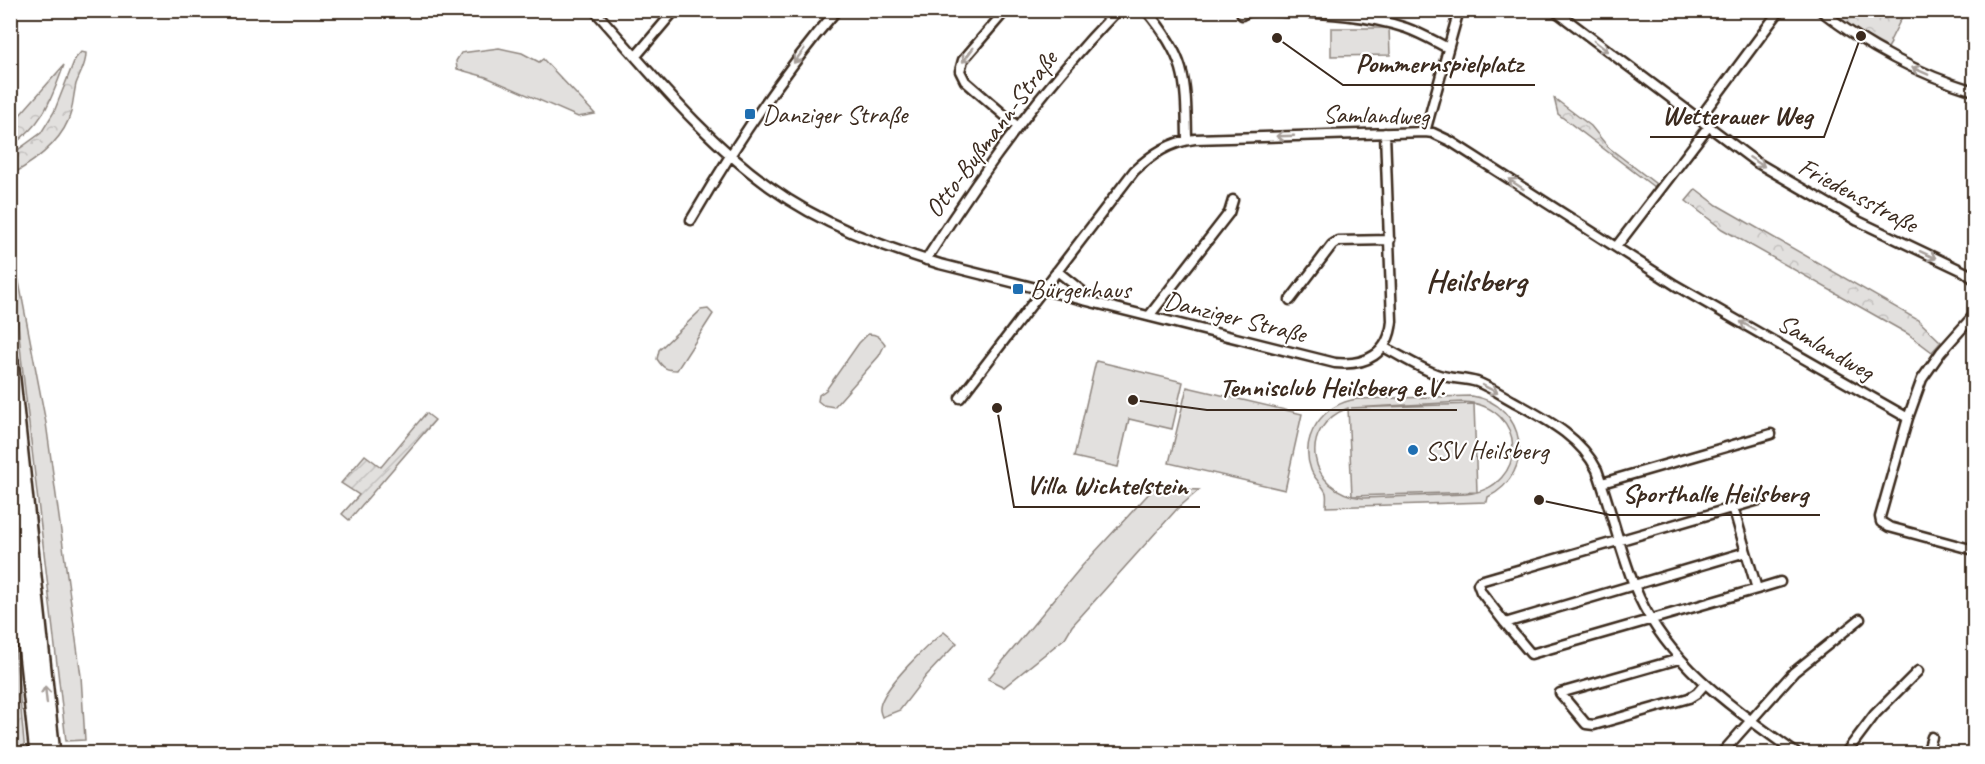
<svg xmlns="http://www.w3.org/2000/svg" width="1985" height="764" font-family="Caveat,sans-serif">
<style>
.grass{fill:#e2e0de;stroke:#8e857e;stroke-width:1.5;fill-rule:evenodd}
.forest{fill:url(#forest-crowns);stroke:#8e857e;stroke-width:1.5}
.garden{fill:url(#garden-furrows);stroke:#8e857e;stroke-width:1.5}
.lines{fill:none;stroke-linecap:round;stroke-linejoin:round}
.street-casing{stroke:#3b2a1e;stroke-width:13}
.highway-casing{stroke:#3b2a1e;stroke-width:20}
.street{stroke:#fff;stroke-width:8}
.highway{stroke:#fff;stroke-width:15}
.oneway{stroke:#a79f9a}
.poi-dot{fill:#1f6fb2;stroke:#fff;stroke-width:2}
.labels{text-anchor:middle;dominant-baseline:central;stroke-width:4.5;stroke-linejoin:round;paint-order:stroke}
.poi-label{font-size:26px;fill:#3b2a1e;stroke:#fff;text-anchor:start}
.street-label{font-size:26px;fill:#3b2a1e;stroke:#fff}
.district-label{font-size:32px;font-weight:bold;fill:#3b2a1e;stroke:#fff}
.leader{fill:none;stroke:#3b2a1e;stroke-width:2}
.callout-dot{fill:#3b2a1e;stroke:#fff;stroke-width:2}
.callout-label{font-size:27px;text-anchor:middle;font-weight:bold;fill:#3b2a1e;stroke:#fff;stroke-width:4.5;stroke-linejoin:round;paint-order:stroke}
</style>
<defs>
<pattern id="forest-crowns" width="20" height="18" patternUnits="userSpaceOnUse" patternTransform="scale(1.5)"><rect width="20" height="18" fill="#e2e0de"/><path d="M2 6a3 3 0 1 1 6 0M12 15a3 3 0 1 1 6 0" fill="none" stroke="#c3c0be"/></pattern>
<pattern id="garden-furrows" width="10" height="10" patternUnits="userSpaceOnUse" patternTransform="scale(1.5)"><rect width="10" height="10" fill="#e2e0de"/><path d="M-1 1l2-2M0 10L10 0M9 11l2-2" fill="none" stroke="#c3c0be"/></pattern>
</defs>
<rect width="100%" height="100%" fill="#fff"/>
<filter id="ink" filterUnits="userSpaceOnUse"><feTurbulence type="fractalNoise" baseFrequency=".0167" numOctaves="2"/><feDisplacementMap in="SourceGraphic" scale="12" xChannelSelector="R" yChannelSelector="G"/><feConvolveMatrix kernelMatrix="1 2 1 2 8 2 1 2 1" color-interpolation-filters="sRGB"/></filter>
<g filter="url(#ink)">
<!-- grass -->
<path class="grass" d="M1331,28H1389L1390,55L1331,56Z
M499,48L522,53L539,62L543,59L595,114L578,117L486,77L457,69L456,61L461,53Z
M11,240L46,423L81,676L85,740L66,741L21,356Z
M708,309L713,314L677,370C666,370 663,368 657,359L659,350L701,310Z
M868,334C877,334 880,337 885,344L879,356L834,407L823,405L818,401L819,395L826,390L859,343Z
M1096,361L1183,382L1172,429L1129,419L1118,467L1074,457Z
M1187,387L1302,414L1285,490L1169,463Z
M1472,396C1526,404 1537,473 1488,497L1487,502L1326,507C1326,503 1327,497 1326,493C1324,486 1314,479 1311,470C1299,436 1323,404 1357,399ZM1463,402C1528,405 1530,488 1466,494L1363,498C1307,492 1297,427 1348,408L1352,496L1477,492L1474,404L1351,408Z
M1154,488L1199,490L1177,509L1072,626L1065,638L1004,687L988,679L1082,566Z
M944,632L957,643L926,676L900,710L882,717C880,712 879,709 881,703C888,683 927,645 944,632Z"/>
<!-- forest -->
<path class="forest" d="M1828,11H1905L1890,41L1891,43L1888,48L1863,34Z
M81,52L86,53C86,66 80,73 76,84C74,93 73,103 71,112C64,140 34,162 11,175V155L41,133L54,112L75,59Z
M64,65C50,102 44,123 11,146V125Z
M1554,98L1591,126L1608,147L1656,184L1654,187L1558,114Z
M1696,189L1717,205L1918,320L1941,342L1932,352L1908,334L1722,229L1686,201Z
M10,602H11L25,753H11Z"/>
<!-- garden -->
<path class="garden" d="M426,413L435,420L349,520L342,514L359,495L341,483L365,455L381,467Z"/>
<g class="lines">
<defs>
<path id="street" d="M594,10C650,72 703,139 770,187C821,224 881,246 940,264L1335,363C1366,366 1389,354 1392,321L1385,133
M1006,10L963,60L960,71L965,81L1018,127
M1146,10C1187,59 1186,79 1187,140
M1554,10L1756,162L1858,221L1965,272L1974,279
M1820,10C1867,47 1918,74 1974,91
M1242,15C1253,7 1272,11 1287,12C1327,13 1367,15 1406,28C1420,33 1434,41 1448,48
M636,56L675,10
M1699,119L1780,10
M1425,132L1459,10
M691,220C734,146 781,75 837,10
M1616,247L1708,127
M926,260C982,171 1044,86 1118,10
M1057,271L1082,291L1084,294L1083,300
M1290,300L1332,245L1338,241L1390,240
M1974,315L1941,352L1922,379L1908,418L1880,517L1881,522L1889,527L1974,550
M1149,316L1229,213L1233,200
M1383,347C1401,356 1418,367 1436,374C1449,379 1464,378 1477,382C1490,387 1502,395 1513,401C1545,419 1580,436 1597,470C1612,512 1621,556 1639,597C1672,668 1735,709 1797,754
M960,398L1134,171C1152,154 1170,142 1195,139L1425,132L1433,133L1450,141L1675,285L1908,418
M1602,483L1771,434
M1733,507L1746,552L1505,623L1531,654L1757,589L1746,552
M1757,589L1780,582
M1505,623L1481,592L1478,584L1480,581L1759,500
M1679,659L1560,693L1586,724L1594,725L1689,698L1697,693L1704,685
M1721,754L1794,672L1860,619
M1845,754L1875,714L1918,671
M1927,754L1932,737"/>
<path id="highway" d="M10,361L52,754
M10,497L38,754"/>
</defs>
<!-- street casing -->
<use href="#street" class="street-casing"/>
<!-- highway casing -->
<use href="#highway" class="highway-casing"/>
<!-- street -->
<use href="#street" class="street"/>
<!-- highway -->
<use href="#highway" class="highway"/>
</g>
<!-- one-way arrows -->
<defs><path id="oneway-shaft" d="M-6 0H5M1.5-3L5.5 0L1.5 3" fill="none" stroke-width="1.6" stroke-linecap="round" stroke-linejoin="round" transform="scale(1.5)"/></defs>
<g class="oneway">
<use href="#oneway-shaft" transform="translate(1601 46) rotate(37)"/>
<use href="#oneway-shaft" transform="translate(968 55) rotate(127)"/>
<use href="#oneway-shaft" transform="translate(799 56) rotate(127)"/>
<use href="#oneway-shaft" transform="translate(1920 71) rotate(-156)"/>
<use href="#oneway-shaft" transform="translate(1285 136) rotate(178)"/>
<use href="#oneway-shaft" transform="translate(1757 162) rotate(32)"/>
<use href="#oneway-shaft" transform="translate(1516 184) rotate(-147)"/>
<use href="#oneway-shaft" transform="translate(1928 255) rotate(25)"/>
<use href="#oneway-shaft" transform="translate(1748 326) rotate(-150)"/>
<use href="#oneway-shaft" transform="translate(1490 389) rotate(27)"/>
<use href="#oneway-shaft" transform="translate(46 695) rotate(-96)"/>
</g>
</g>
<!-- markers -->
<g class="poi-dot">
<rect x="744" y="108" width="12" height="12" rx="3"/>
<rect x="1012" y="283" width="12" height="12" rx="3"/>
<circle cx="1413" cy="450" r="6"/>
</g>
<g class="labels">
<!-- poi labels -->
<g class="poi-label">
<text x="762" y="114">Danziger Straße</text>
<text x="1030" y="289">Bürgerhaus</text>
<text x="1425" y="450">SSV Heilsberg</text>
</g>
<!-- street labels -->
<g class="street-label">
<text transform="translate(1376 115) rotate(1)">Samlandweg</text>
<text transform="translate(991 134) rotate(-53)">Otto-Bußmann-Straße</text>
<text transform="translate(1858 195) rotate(28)">Friedensstraße</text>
<text transform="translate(1235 317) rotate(14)">Danziger Straße</text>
<text transform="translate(1826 347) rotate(30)">Samlandweg</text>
</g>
<!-- district labels -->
<g class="district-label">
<text x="1476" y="280">Heilsberg</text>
</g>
</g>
<!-- callouts -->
<path class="leader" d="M1277 38L1343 85H1535M1861 36L1824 137H1650M1133 400L1207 410H1457M997 408L1014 507H1200M1539 500L1610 515H1820"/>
<g class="callout-dot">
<circle cx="1277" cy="38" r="6"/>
<circle cx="1861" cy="36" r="6"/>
<circle cx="1133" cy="400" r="6"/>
<circle cx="997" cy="408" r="6"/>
<circle cx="1539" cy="500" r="6"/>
</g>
<g class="callout-label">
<text x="1439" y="72">Pommernspielplatz</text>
<text x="1737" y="124">Wetterauer Weg</text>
<text x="1332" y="396">Tennisclub Heilsberg e.V.</text>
<text x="1107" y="494">Villa Wichtelstein</text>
<text x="1715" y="502">Sporthalle Heilsberg</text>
</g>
<!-- margin -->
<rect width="1985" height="764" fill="none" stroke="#fff" stroke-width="36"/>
<rect x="18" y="18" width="1949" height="728" fill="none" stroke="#3b2a1e" stroke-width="2" filter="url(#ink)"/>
</svg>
